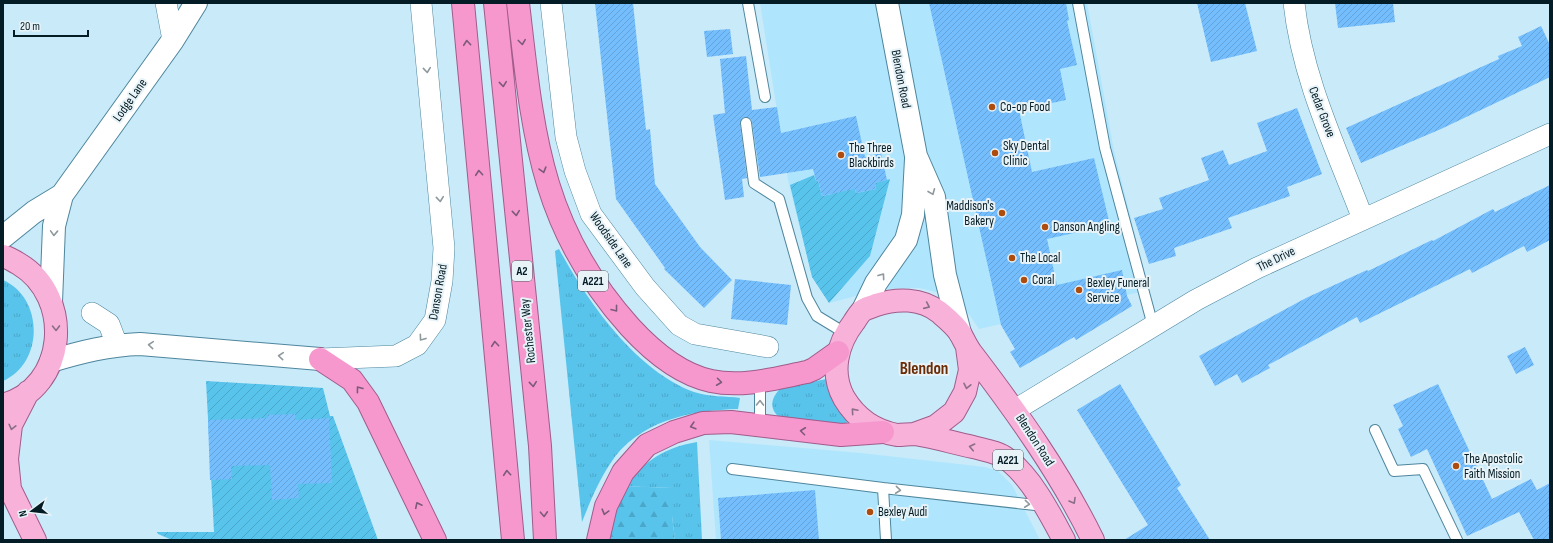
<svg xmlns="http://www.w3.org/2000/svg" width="1553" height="543" font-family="'Sofia Sans Condensed',sans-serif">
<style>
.built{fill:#b0e6fd}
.grass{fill:url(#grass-tufts)}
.forest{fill:url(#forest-firs)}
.garden{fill:url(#garden-furrows)}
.building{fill:url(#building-hatch)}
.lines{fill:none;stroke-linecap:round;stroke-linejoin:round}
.service-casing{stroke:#4e869d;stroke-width:12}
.minor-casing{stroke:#4e869d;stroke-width:22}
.tertiary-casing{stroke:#4e869d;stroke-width:24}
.secondary-casing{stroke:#4e869d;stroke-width:24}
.primary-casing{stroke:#a05c8b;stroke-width:24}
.trunk-casing{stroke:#a05c8b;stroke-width:24}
.service{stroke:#fff;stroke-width:10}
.minor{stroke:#fff;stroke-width:21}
.tertiary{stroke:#fff;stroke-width:22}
.secondary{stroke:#fff;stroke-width:22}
.primary{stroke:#f8b2da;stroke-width:22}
.trunk{stroke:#f698ce;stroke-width:22}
.oneway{stroke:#7d5a7a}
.oneway2{stroke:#8e999d}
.oneway3{stroke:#8a6e89}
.poi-dot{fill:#ae4c0e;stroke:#e8f3f8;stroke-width:1.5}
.labels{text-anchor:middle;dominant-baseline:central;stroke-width:4;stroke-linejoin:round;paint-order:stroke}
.shield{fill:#e8f3f8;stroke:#485c64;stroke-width:1}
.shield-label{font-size:12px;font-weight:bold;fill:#041c25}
.street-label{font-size:13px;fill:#041c25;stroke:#e8f3f8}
.poi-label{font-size:13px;fill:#041c25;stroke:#e8f3f8;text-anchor:start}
.district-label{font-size:17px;font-weight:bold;fill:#6a2c06;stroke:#e8f3f8}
</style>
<defs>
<pattern id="grass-tufts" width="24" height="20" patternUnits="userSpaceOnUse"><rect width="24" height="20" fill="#58c3eb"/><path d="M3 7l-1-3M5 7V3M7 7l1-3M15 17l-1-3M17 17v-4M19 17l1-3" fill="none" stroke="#4ba7c9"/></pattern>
<pattern id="forest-firs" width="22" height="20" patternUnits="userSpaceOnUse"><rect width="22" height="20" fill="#58c3eb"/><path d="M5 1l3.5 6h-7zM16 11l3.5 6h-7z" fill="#4ba7c9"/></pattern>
<pattern id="garden-furrows" width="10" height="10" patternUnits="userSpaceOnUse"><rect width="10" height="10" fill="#58c3eb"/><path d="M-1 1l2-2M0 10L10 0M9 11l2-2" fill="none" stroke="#4ba7c9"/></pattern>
<pattern id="building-hatch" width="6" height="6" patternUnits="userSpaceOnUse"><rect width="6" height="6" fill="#74befe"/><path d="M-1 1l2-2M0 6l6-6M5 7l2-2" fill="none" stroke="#63a3da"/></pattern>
</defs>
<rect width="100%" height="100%" fill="#c8eaf9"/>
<!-- built -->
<path class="built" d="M760,3H1087L1114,151L1149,290L979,329L957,297L919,288L883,289L829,303L812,277L788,180Z
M709,440L861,453L985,467L998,471L1012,485L1040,540H716Z"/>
<!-- grass -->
<path class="grass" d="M559,249C587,301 636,371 694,392C708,397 726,396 740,398L738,409C691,410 637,421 610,464C598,482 590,502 582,522L555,251Z
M3,280C44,298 44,363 3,381Z
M826,379C829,396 836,409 847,421L846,425L779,417C769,409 771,398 780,389Z
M697,442L702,540H675L672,516V488L624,486C647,460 663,448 697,442Z"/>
<!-- forest -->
<path class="forest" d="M624,486L672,488V516L675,540H610L614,506Z"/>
<!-- garden -->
<path class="garden" d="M814,175L816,181L818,180L822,196L832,194L854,184L856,193L876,189L875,183L890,179L870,256L829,303L812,277L790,185Z
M206,381L323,388L330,416H333L378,540H172L158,534L157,532H214Z"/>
<!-- building -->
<path class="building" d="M595,3H633L646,130L650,129L655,184L700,247L732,280L704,308L664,269L665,268L616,199Z
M929,3H1066L1069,20L1067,21L1077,65L1060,69L1066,100L1019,110L1032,172L1094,158L1110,225L1047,239L1057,285L1122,270L1127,296L1132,306L1076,340L1074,337L1020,368L1010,352L1015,349L1001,325Z
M1197,3H1245L1257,51L1211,62Z
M1335,3H1393L1395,22L1338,28Z
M1541,26L1550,45V77L1441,129L1361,163L1346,128L1499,59L1498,56L1522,46L1518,37Z
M730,29L733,54L707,57L704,31Z
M746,56L752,110L777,107L781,133L856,116L865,157L881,153L887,180L875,183L876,189L856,193L855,189L822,196L818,180L816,181L813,169L760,177L752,122L751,119L746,117L742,118L740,123L747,178L742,179L744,197L725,200L713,115L725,113L720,59Z
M1297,108L1322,174L1287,187L1290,196L1228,218L1232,228L1174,248L1176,256L1149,264L1134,218L1163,209L1159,198L1209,180L1201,158L1223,150L1229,165L1267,151L1257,123Z
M1550,185V240L1527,252L1524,246L1472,273L1470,269L1360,323L1357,317L1268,365L1270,368L1242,383L1237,374L1215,386L1199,356L1306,298L1367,270L1368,271L1432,240L1433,241L1493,209L1495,212Z
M735,279L791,285L787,325L731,319Z
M1525,347L1534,365L1516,374L1507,356Z
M1120,384L1181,485L1177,488L1210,540H1124L1148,525L1077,410Z
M1438,384L1492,499L1531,479L1537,490L1550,483V540H1534L1519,512L1467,536L1427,449L1411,457L1398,429L1403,426L1393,405Z
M295,414L296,420L329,418L332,483L298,484L299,498L272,500L270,465L231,466L232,479L210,480L208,420L268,418V415Z
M815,490L819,540H721L718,498Z"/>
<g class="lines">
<defs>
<path id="service" d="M748,3L765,97
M1078,3L1105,148L1153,326
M746,123L754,183L779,199L807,298L817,316L845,333
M760,425V381
M1375,430L1394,471L1423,469L1457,540
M732,469L883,488
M886,540L883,488L1044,506"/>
<path id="minor" d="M166,3L173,40
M551,3L566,137L575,171L591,214L645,287L679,325L695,334L768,347
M1294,3C1302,78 1336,148 1363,219
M92,313L109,324L117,345
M320,359L396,356L417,345L435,320L442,281L444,248L421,3
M1015,410L1196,300L1257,268L1550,134"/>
<path id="tertiary" d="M3,237L34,212L62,195
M51,302L54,226L62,195L173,40L196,3
M51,361C81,352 108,345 140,344L320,359"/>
<path id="secondary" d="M887,3L916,156L934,197L945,275L960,333
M863,310L876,283L906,240L913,215L916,159"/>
<path id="primary" d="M3,256C9,258 14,261 19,264C74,297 67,388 3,405
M28,392L11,425L7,459L10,489L35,540
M914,434L936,426L954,412L965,392L970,370L967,347
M1064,540C1050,514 1032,478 1007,459C998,452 984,450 973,447C954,443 934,437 915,434C909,434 903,435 897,435C874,431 856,418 844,398C830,373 837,344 854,322C856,319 859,314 862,311C866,308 872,307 876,305C897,298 921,298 939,312C946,318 955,325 960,333C964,340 967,348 973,355C1018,414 1060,473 1093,540"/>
<path id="trunk" d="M463,3L513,540
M495,3L540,446L545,540
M518,3C533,131 539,226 630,327C652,351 679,374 711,381C743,388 776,378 807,372L814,369L838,352
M320,359L352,380L368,402L435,540
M598,540L606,506L623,472L647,445L674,432L703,423L731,422L841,435L883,432"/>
</defs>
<!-- service casing -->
<use href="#service" class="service-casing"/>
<!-- minor casing -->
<use href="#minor" class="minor-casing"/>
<!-- tertiary casing -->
<use href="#tertiary" class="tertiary-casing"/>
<!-- secondary casing -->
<use href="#secondary" class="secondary-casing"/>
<!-- primary casing -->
<use href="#primary" class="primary-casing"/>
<!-- trunk casing -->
<use href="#trunk" class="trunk-casing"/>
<!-- service -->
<use href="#service" class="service"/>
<!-- minor -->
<use href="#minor" class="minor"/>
<!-- tertiary -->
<use href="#tertiary" class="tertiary"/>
<!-- secondary -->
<use href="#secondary" class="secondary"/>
<!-- primary -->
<use href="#primary" class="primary"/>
<!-- trunk -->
<use href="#trunk" class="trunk"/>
</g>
<!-- one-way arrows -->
<defs><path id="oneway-chevron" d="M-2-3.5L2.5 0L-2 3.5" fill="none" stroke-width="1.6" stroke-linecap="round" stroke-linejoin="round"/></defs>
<g class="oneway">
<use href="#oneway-chevron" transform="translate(522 42) rotate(83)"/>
<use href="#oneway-chevron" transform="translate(467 43) rotate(-95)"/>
<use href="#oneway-chevron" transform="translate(503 84) rotate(84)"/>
<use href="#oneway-chevron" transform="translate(543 170) rotate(74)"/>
<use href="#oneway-chevron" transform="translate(479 173) rotate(-95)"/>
<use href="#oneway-chevron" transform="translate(516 213) rotate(84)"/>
<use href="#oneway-chevron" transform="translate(615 309) rotate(52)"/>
<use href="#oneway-chevron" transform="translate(495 344) rotate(-95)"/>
<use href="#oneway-chevron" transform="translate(719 382) rotate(7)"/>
<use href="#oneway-chevron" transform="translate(533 384) rotate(84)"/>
<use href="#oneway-chevron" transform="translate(359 389) rotate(-127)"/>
<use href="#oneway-chevron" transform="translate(693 426) rotate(164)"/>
<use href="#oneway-chevron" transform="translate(803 431) rotate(-173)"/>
<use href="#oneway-chevron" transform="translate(507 473) rotate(-95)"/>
<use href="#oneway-chevron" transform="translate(418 505) rotate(-116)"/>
<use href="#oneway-chevron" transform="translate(605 512) rotate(105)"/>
<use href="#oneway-chevron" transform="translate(544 514) rotate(87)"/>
</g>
<g class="oneway2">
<use href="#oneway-chevron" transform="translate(427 70) rotate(84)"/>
<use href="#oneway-chevron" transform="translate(932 192) rotate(68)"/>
<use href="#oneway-chevron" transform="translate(440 199) rotate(84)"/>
<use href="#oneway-chevron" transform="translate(54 233) rotate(92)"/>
<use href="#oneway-chevron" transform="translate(882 276) rotate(-54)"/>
<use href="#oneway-chevron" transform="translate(422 338) rotate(126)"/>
<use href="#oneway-chevron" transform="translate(151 345) rotate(-175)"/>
<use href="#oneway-chevron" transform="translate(281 356) rotate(-175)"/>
<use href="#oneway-chevron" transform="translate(760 403) rotate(-89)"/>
<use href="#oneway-chevron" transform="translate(898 490) rotate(6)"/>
<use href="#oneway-chevron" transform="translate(1027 504) rotate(6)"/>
</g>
<g class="oneway3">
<use href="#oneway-chevron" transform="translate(927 306) rotate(24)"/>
<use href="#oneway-chevron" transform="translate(56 328) rotate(89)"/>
<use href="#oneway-chevron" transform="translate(967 386) rotate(102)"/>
<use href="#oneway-chevron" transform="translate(854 411) rotate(-131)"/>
<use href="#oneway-chevron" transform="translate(12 427) rotate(104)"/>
<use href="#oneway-chevron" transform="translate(972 447) rotate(-168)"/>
<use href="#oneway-chevron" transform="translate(1073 501) rotate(60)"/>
</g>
<!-- markers -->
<g class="poi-dot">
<circle cx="992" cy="107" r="4"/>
<circle cx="995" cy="153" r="4"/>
<circle cx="841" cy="155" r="4"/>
<circle cx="1002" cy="213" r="4"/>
<circle cx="1045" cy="227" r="4"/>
<circle cx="1012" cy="258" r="4"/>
<circle cx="1024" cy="280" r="4"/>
<circle cx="1079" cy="290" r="4"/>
<circle cx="1456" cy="466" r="4"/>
<circle cx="870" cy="512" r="4"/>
</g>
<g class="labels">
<!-- shield labels -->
<g class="shield">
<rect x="512" y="261" width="20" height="20" rx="3"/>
<rect x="578" y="271" width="30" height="20" rx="3"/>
<rect x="993" y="450" width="30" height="20" rx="3"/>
</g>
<g class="shield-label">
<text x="522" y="271">A2</text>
<text x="593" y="281">A221</text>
<text x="1008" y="460">A221</text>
</g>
<!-- street labels -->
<g class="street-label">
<text transform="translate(901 79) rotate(79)">Blendon Road</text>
<text transform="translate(130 100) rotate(-55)">Lodge Lane</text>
<text transform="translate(1322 112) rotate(69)">Cedar Grove</text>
<text transform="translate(611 240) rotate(55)">Woodside Lane</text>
<text transform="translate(1276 259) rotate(-26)">The Drive</text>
<text transform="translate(438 292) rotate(-80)">Danson Road</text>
<text transform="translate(528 331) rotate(-96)">Rochester Way</text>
<text transform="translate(1035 440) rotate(57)">Blendon Road</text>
</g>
<!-- poi labels -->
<g class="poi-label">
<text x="1000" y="107">Co-op Food</text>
<text x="1003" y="146">Sky Dental<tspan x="1003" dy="15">Clinic</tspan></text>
<text x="849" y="148">The Three<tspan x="849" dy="15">Blackbirds</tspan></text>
<text x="994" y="206" text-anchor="end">Maddison's<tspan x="994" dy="15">Bakery</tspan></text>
<text x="1053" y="227">Danson Angling</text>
<text x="1020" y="258">The Local</text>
<text x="1032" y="280">Coral</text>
<text x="1087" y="283">Bexley Funeral<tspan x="1087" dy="15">Service</tspan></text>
<text x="1464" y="459">The Apostolic<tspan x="1464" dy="15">Faith Mission</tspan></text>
<text x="878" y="512">Bexley Audi</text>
</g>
<!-- district labels -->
<g class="district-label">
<text x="924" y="369">Blendon</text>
</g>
</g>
<!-- border -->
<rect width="1553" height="543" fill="none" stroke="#041c25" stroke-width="8"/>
<!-- north arrow -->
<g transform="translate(32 511) rotate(255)" stroke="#e8f3f8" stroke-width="3" paint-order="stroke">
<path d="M0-3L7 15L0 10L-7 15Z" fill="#041c25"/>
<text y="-6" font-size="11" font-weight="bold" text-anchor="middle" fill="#041c25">N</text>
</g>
<!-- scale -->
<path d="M14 30v6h74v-6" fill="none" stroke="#041c25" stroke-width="2"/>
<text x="20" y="30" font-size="12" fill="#041c25" stroke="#e8f3f8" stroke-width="3" paint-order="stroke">20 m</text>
</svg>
